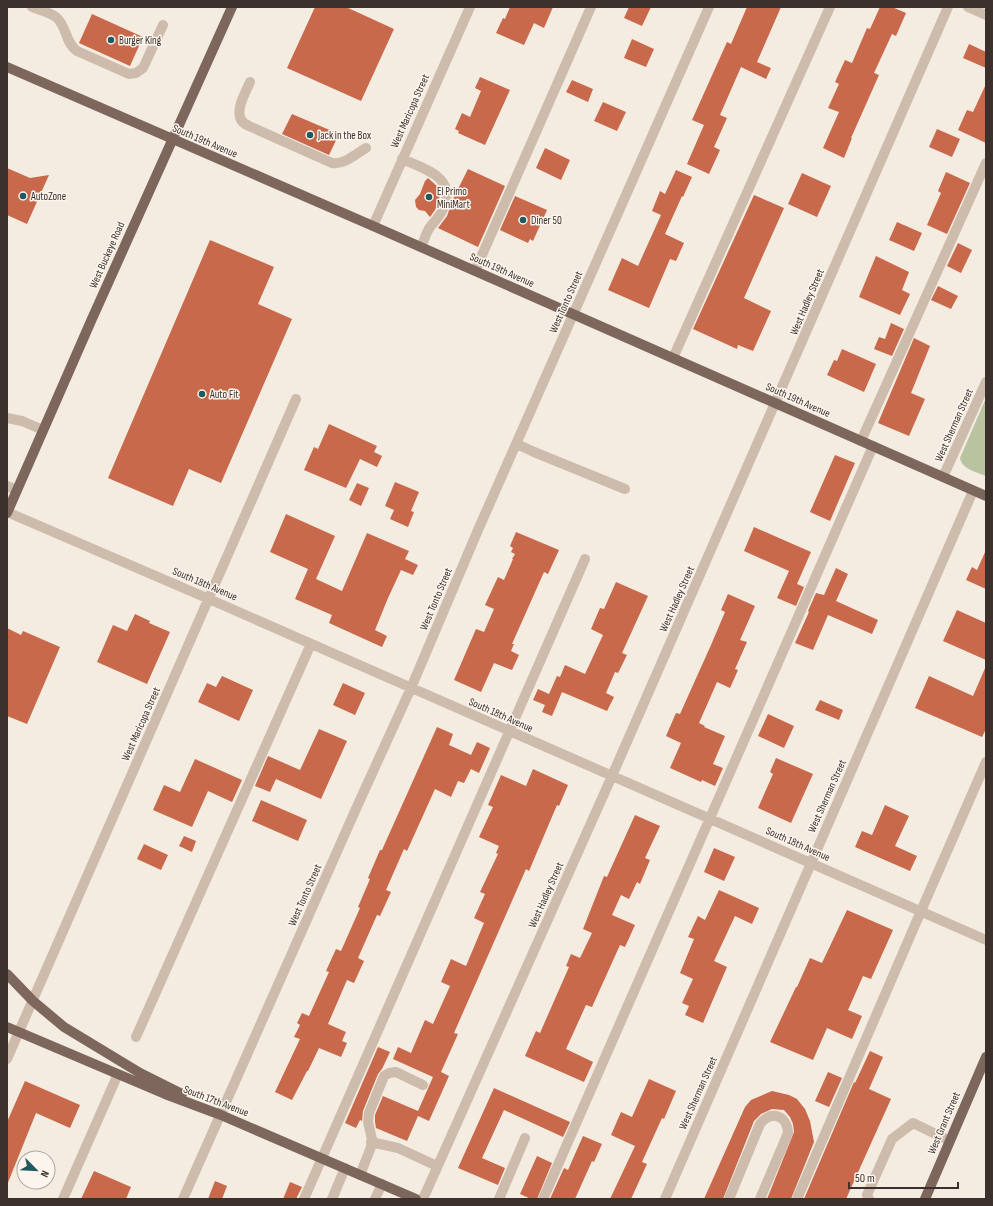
<svg xmlns="http://www.w3.org/2000/svg" width="993" height="1206" font-family="'Sofia Sans Condensed',sans-serif">
<style>
.green{fill:#b8c4a0}
.building{fill:#c8694b}
.lines{fill:none;stroke-linecap:round;stroke-linejoin:round}
.minor{stroke:#cdbbac;stroke-width:10}
.major{stroke:#7d675c;stroke-width:10}
.poi-dot{fill:#1f5a5e;stroke:#fbf5ee;stroke-width:1.5}
.labels{text-anchor:middle;dominant-baseline:central;stroke-width:3;stroke-linejoin:round;paint-order:stroke}
.poi-label{font-size:11px;fill:#3b302b;stroke:#fbf5ee;text-anchor:start}
.street-label{font-size:11px;fill:#3b302b;stroke:#fbf5ee}
</style>
<rect width="100%" height="100%" fill="#f4ebe1"/>
<!-- green -->
<path class="green" d="M986,398V476C976,472 962,469 960,458Z"/>
<!-- building -->
<path class="building" d="M315,7H346L394,29L361,101L287,68Z
M510,7H553L544,28L534,23L524,45L496,33L503,18L505,19Z
M629,7H651L642,26L624,18Z
M747,7H781L757,62L771,68L766,79L741,67L720,115L727,118L714,147L720,150L709,174L687,164L704,125L692,120L727,42L731,44Z
M880,7H892L906,13L896,36L892,34L874,73L879,75L851,138H852L844,158L823,148L839,112L828,108L839,84L835,82L845,60L852,63L867,28L870,29Z
M92,14L143,37L130,66L79,43Z
M632,39L654,49L646,67L624,58Z
M969,44L986,52V68L963,58Z
M480,77L510,90L485,145L458,133L459,131L455,129L462,113L470,117L481,91L475,88Z
M572,80L593,89L588,102L566,92Z
M986,84V143L958,130L967,110L973,112Z
M603,102L626,112L617,131L594,121Z
M292,114L339,134L329,155L282,134Z
M937,129L960,139L952,157L929,147Z
M545,148L570,160L561,180L536,168Z
M7,168L30,178L49,175L27,224L7,215Z
M468,169L505,186L478,247L438,228L447,216L453,199Z
M676,170L692,177L683,197L682,196L665,234L684,243L676,261L670,259L649,308L608,290L622,258L638,266L661,215L652,211L660,191L665,194Z
M946,172L970,183L947,234L927,225L941,193L938,191Z
M802,173L831,186L817,217L788,204Z
M428,178L438,187L440,193L439,200L435,210L430,217L425,211L419,210L416,207L415,200L420,194L425,181Z
M754,195L784,208L744,298L771,311L753,351L738,345L737,349L693,329Z
M515,196L547,210L533,241L530,239L528,243L500,230Z
M897,222L922,233L914,251L889,240Z
M210,240L274,267L258,304L292,319L221,483L189,469L173,506L108,478Z
M958,243L972,250L961,273L947,266Z
M876,256L909,272L902,290L910,294L900,315L859,297Z
M938,286L958,296L951,309L931,300Z
M891,323L904,329L892,356L874,349L879,337L885,339Z
M914,338L930,346L911,393L925,399L909,436L878,423Z
M842,349L876,364L864,392L827,375L834,360L837,361Z
M329,424L377,446L374,452L382,456L377,467L360,459L346,488L304,470L314,447L318,449Z
M835,455L855,463L830,521L810,512Z
M395,482L419,492L411,511L414,512L408,527L390,519L394,510L385,506Z
M357,483L369,488L361,506L349,500Z
M286,514L335,536L316,579L342,591L367,533L409,551L405,559L418,565L413,575L401,570L388,598L375,630L387,636L382,647L329,623L332,615L295,599L308,569L270,552Z
M754,527L811,552L797,584L804,587L796,606L777,598L789,571L744,551Z
M516,532L559,550L548,574L544,572L512,644H514L511,651L519,655L512,670L494,663L481,692L454,680L476,629L484,632L494,609L485,605L498,577L504,580L513,559H512L515,554L511,552L513,548L510,546Z
M986,550V589L966,580L972,567L977,570Z
M836,568L848,574L836,601L878,620L872,634L828,615L813,650L795,643L809,612L808,611L816,593L824,595Z
M616,582L648,596L622,653L627,655L618,673L615,672L606,693L614,697L607,711L562,692L552,716L542,712L545,705L533,700L538,689L549,694L557,676L560,677L565,665L585,674L603,635L591,629L600,608L604,609Z
M728,594L755,606L740,640L747,642L735,669L738,670L730,688L717,682L699,723L705,726L704,727L725,736L713,764L723,768L715,786L702,780L701,782L670,768L681,743L666,736L676,713L680,714L711,645L725,612L721,610Z
M957,610L986,623V660L943,641Z
M135,614L150,621L149,623L170,632L147,684L97,662L113,625L127,631Z
M7,628L21,635L23,631L60,647L27,724L7,716Z
M986,666V729L982,737L915,708L929,676L973,696Z
M222,676L253,690L239,721L198,702L207,683L216,687Z
M343,683L365,693L355,715L333,705Z
M820,700L843,710L839,720L815,710Z
M768,714L794,726L784,748L758,736Z
M437,727L453,734L449,745L471,755L477,742L490,748L479,773L471,769L464,783L458,781L451,797L435,789L407,851L404,849L386,890L391,892L380,916L377,915L358,958L364,961L354,983L347,980L328,1024L346,1032L342,1041L347,1043L341,1057L319,1048L308,1071H307L292,1100L275,1092L300,1039L294,1037L300,1025L297,1023L302,1013L309,1016L329,972L326,971L336,949L341,951L360,908L358,907L370,879L368,878L380,850H382Z
M319,729L347,741L321,799L276,779L270,792L255,786L268,756L300,770Z
M776,758L813,774L791,823L758,808L773,774L770,772Z
M195,759L242,780L232,802L208,791L192,827L153,810L164,785L180,792Z
M533,769L568,785L559,806L557,805L529,871L526,869L454,1033L458,1034L441,1072L449,1076L429,1121L418,1116L407,1141L376,1128L375,1122V1115L383,1096L418,1111L433,1077L393,1059L398,1047L411,1053L425,1020L433,1024L450,986L441,982L451,959L466,966L484,923L474,918L485,894L480,892L498,854L496,853L499,846L479,837L493,807L488,805L501,775L526,786Z
M261,800L307,820L298,841L252,821Z
M885,805L909,816L895,846L917,856L910,871L855,847L862,831L872,835Z
M635,815L660,826L645,858L650,860L640,884L637,882L629,899L621,895L612,915L635,925L625,947L620,945L592,1007L586,1005L566,1049L593,1062L584,1082L525,1056L536,1031L540,1033L569,967L566,966L571,954L580,958L592,933L583,929L604,876L607,877Z
M184,836L196,841L192,852L179,846Z
M144,844L168,855L161,870L137,859Z
M714,848L735,857L724,881L704,872Z
M719,890L759,908L752,924L735,916L714,961L727,967L703,1023L685,1015L689,1006L682,1003L693,979L680,973L694,939L688,937L698,916L705,920Z
M847,910L893,930L871,979L863,976L848,1010L862,1016L852,1039L827,1028L813,1060L770,1042L796,987H797L810,958L822,963Z
M378,1047L390,1052L382,1069L378,1074L363,1111L362,1121L360,1120L356,1128L345,1123Z
M870,1051L883,1057L869,1089L891,1099L846,1199H804L854,1082L855,1083Z
M828,1072L842,1078L829,1107L815,1101Z
M649,1079L676,1091L664,1119L662,1118L642,1162L647,1164L631,1199H610L635,1146L611,1135L621,1112L632,1117Z
M25,1081L80,1105L70,1128L36,1113L7,1185V1122Z
M494,1088L570,1122L563,1137L504,1110L482,1158L505,1168L498,1185L458,1168Z
M772,1091L789,1095L797,1099L805,1109L810,1121L814,1142L791,1199H767L794,1132L793,1124L790,1117L784,1110L772,1109L761,1114L754,1121L723,1199H704L745,1107L751,1100Z
M583,1136L602,1144L594,1162L592,1161L575,1199H550L564,1168L568,1170Z
M537,1156L552,1163L537,1199H531L520,1194Z
M94,1171L131,1187L126,1199H81Z
M215,1181L227,1186L222,1199H208Z
M290,1182L302,1187L296,1199H283Z"/>
<g class="lines">
<!-- minor -->
<path class="minor" d="M32,7C39,10 49,12 56,17C67,26 65,43 77,51L129,74L136,73L143,68L163,25
M968,7L986,15
M250,82C246,92 237,106 240,117C241,122 245,124 249,126L332,163C344,165 356,154 366,148
M402,159C428,170 460,179 441,213C438,218 434,222 430,227C426,233 424,241 421,247
M373,226L470,7
M475,271L591,7
M673,358L830,7
M7,418L22,421L43,430
M861,441L986,163
M517,444L534,452L625,489
M943,477L986,382
M7,486L17,490
M7,512L209,599L986,940
M136,1037L311,644
M7,1059L296,399
M371,1142L398,1148L437,1166
M360,1175L371,1147L372,1139L368,1122L369,1113L384,1076L389,1073L396,1072L423,1085
M63,1199L118,1074
M183,1199L355,811L411,688L478,530L709,7
M304,1199L585,559
M332,1199L345,1168
M375,1199L382,1184
M423,1199L612,776L948,7
M499,1199L525,1138
M543,1199L873,446
M665,1199L973,491
M729,1199L760,1124C772,1110 787,1115 788,1133L760,1199
M797,1199L921,911L986,762
M869,1199L867,1195L892,1139L913,1123L950,1141"/>
<!-- major -->
<path class="major" d="M7,67L373,226L986,496
M7,513L91,321L232,7
M7,974L33,1001L64,1027L140,1073L182,1094
M7,1027L165,1094L221,1115L416,1199
M925,1199L986,1057"/>
</g>
<!-- markers -->
<g class="poi-dot">
<circle cx="111" cy="40" r="4"/>
<circle cx="310" cy="135" r="4"/>
<circle cx="23" cy="196" r="4"/>
<circle cx="429" cy="197" r="4"/>
<circle cx="523" cy="220" r="4"/>
<circle cx="202" cy="394" r="4"/>
</g>
<g class="labels">
<!-- poi labels -->
<g class="poi-label">
<text x="119" y="40">Burger King</text>
<text x="318" y="135">Jack in the Box</text>
<text x="437" y="191">El Primo<tspan x="437" dy="13">MiniMart</tspan></text>
<text x="31" y="196">AutoZone</text>
<text x="531" y="220">Diner 50</text>
<text x="210" y="394">Auto Fit</text>
</g>
<!-- street labels -->
<g class="street-label">
<text transform="translate(410 111) rotate(-66)">West Maricopa Street</text>
<text transform="translate(205 141) rotate(23)">South 19th Avenue</text>
<text transform="translate(107 255) rotate(-66)">West Buckeye Road</text>
<text transform="translate(502 270) rotate(24)">South 19th Avenue</text>
<text transform="translate(566 302) rotate(-66)">West Tonto Street</text>
<text transform="translate(807 302) rotate(-67)">West Hadley Street</text>
<text transform="translate(798 400) rotate(24)">South 19th Avenue</text>
<text transform="translate(954 425) rotate(-66)">West Sherman Street</text>
<text transform="translate(205 584) rotate(23)">South 18th Avenue</text>
<text transform="translate(436 599) rotate(-67)">West Tonto Street</text>
<text transform="translate(677 599) rotate(-66)">West Hadley Street</text>
<text transform="translate(501 715) rotate(24)">South 18th Avenue</text>
<text transform="translate(141 724) rotate(-66)">West Maricopa Street</text>
<text transform="translate(827 796) rotate(-66)">West Sherman Street</text>
<text transform="translate(798 844) rotate(24)">South 18th Avenue</text>
<text transform="translate(305 895) rotate(-66)">West Tonto Street</text>
<text transform="translate(546 895) rotate(-66)">West Hadley Street</text>
<text transform="translate(698 1093) rotate(-66)">West Sherman Street</text>
<text transform="translate(216 1101) rotate(21)">South 17th Avenue</text>
<text transform="translate(944 1123) rotate(-67)">West Grant Street</text>
</g>
</g>
<!-- border -->
<rect width="993" height="1206" fill="none" stroke="#3b302b" stroke-width="16"/>
<!-- north arrow -->
<g transform="translate(36 1170) rotate(114)"><circle r="19" fill="#fbf5ee" stroke="#aea6a0"/>
<path d="M0-3L7 15L0 10L-7 15Z" fill="#1f5a5e"/>
<text y="-6" font-size="11" font-weight="bold" text-anchor="middle" fill="#3b302b">N</text>
</g>
<!-- scale -->
<path d="M849 1182v6h109v-6" fill="none" stroke="#3b302b" stroke-width="2"/>
<text x="855" y="1182" font-size="12" fill="#3b302b" stroke="#fbf5ee" stroke-width="3" paint-order="stroke">50 m</text>
</svg>
